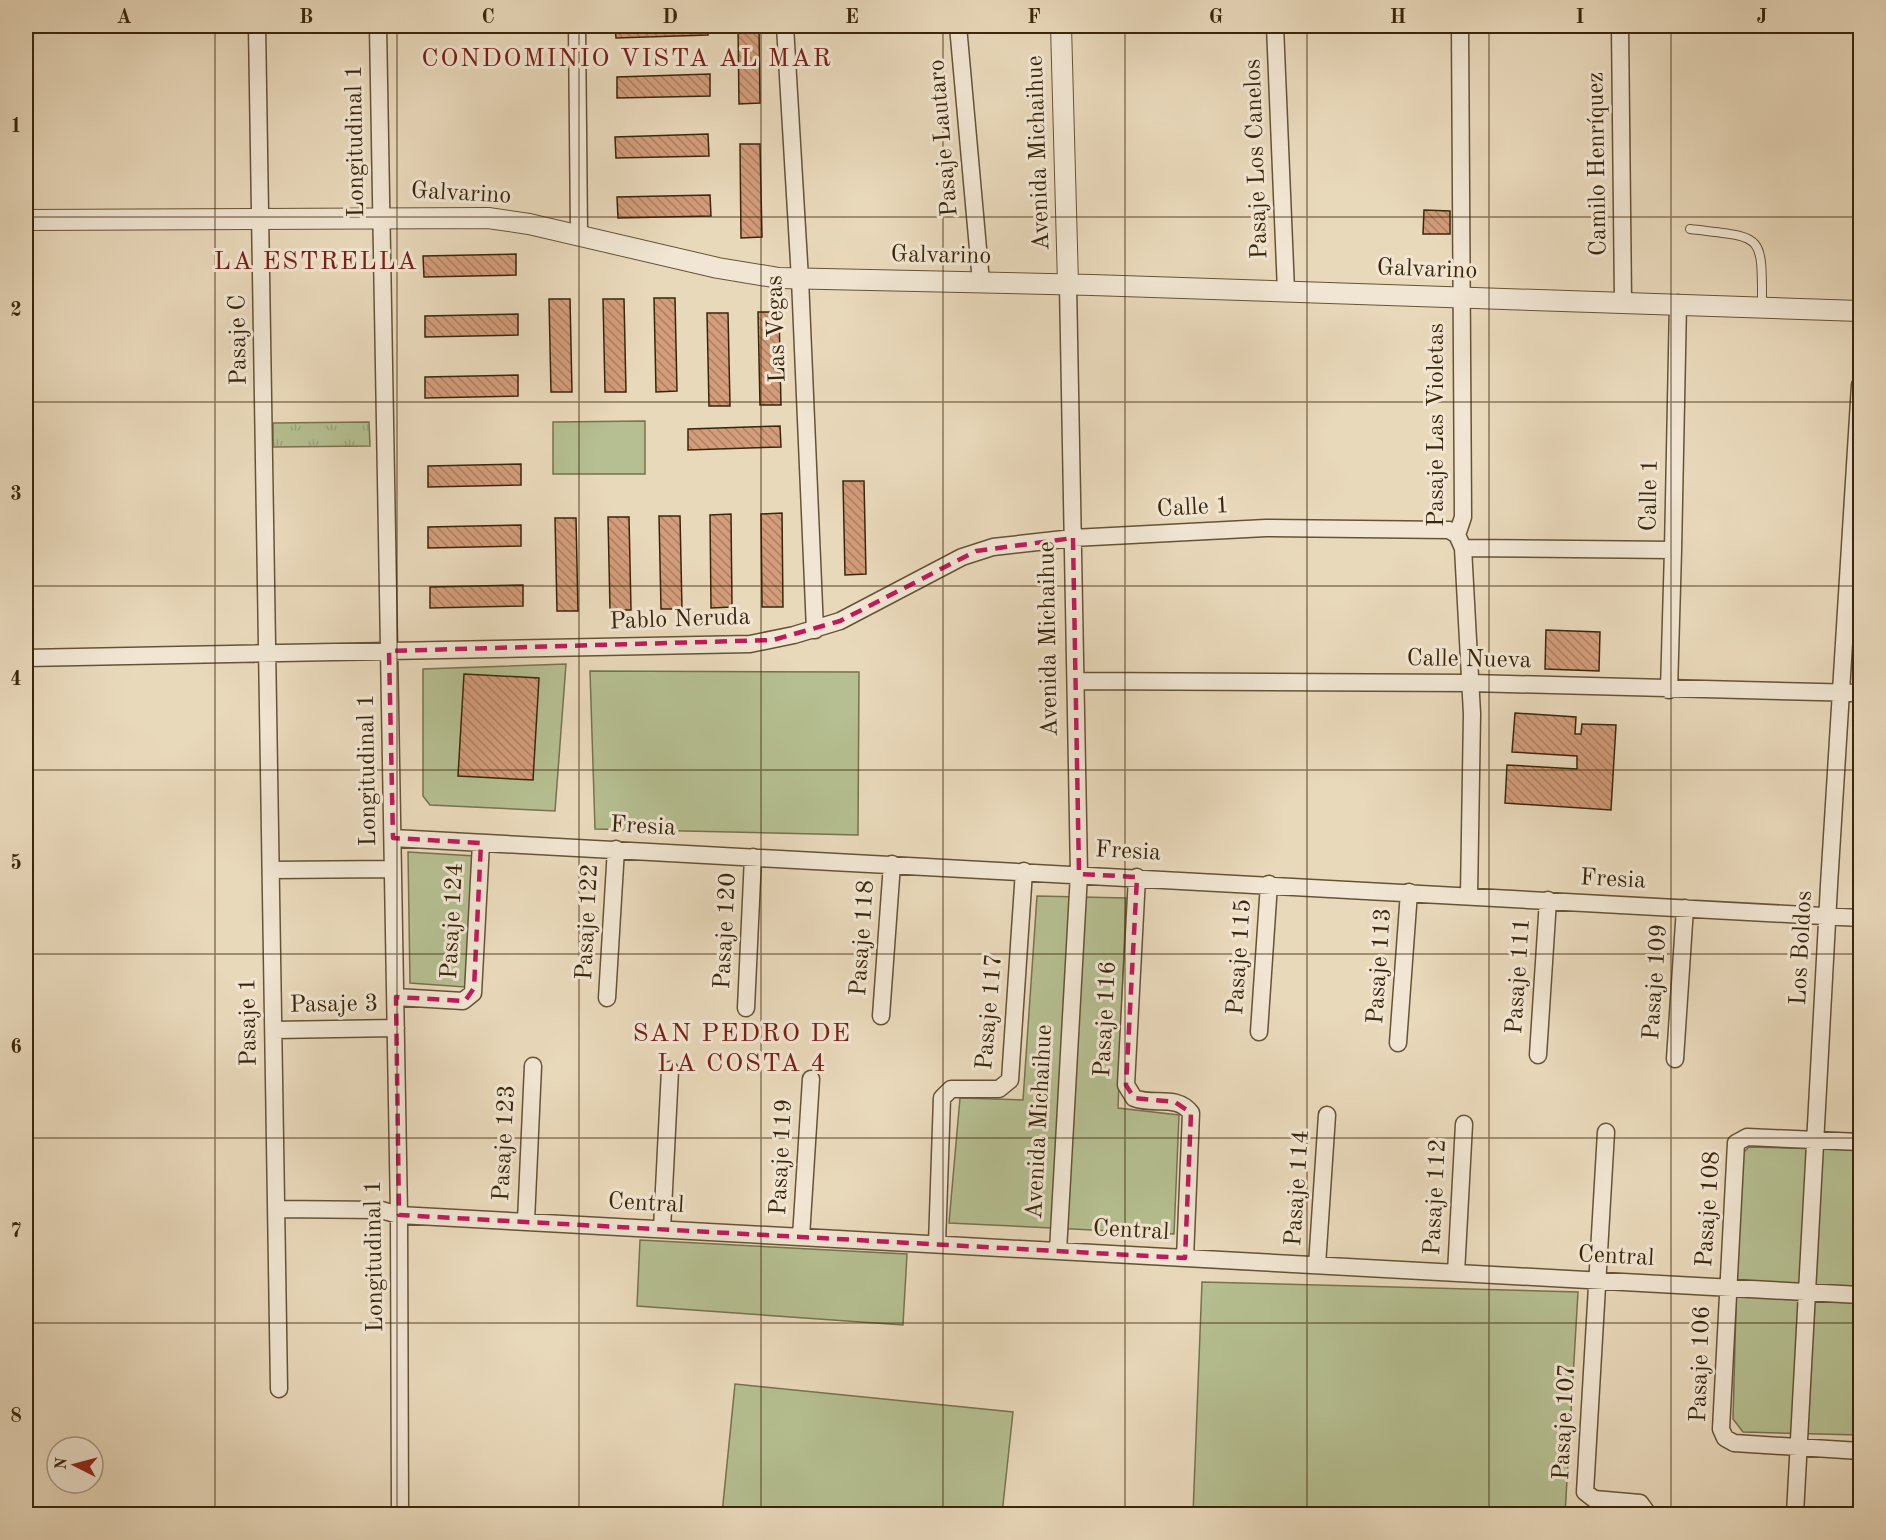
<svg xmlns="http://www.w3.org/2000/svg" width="1886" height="1540" font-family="'Old Standard TT',serif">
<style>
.grass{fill:url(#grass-tufts);stroke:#78724e;stroke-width:1.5}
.park{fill:#b5bf91;stroke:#78724e;stroke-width:1.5}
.building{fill:url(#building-back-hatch);stroke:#3a260a;stroke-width:1.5}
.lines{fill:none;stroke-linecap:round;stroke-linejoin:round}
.service-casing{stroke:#665336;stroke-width:10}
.minor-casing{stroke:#665336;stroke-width:19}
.tertiary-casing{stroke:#665336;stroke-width:22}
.service{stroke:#f1e6d3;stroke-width:8}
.minor{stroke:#f1e6d3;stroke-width:16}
.tertiary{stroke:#f1e6d3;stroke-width:20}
.marked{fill:none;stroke:#c2185b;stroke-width:4.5;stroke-dasharray:12 8;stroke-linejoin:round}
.grid{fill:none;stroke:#3a260a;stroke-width:1.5;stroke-opacity:0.55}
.labels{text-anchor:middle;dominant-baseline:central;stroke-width:6;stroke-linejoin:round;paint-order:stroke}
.street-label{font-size:24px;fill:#3a260a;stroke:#f1e6d3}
.neighbourhood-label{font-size:26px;letter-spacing:1.5px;fill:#7a1f14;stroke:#f1e6d3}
.neatline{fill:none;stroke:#3a260a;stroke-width:2}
.grid-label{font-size:20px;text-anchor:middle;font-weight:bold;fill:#3a260a}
</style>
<defs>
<pattern id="grass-tufts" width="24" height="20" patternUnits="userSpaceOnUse" patternTransform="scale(1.5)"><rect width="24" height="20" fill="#b5bf91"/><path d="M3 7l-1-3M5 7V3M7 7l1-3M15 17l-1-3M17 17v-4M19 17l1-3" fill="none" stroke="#9ca47c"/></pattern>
<pattern id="building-back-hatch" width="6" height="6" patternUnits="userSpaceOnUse" patternTransform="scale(1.5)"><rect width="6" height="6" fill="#d39c7a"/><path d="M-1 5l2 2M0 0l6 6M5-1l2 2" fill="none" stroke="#ac7f62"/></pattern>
</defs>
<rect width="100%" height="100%" fill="#e9d9bb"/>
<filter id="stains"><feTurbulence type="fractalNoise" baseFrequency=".00333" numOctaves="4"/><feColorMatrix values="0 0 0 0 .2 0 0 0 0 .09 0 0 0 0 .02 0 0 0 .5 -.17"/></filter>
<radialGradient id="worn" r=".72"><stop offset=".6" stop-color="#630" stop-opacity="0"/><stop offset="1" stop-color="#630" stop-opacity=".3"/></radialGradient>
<!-- grass -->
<path class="grass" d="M369,422L370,446L273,447V423Z"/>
<!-- park -->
<path class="park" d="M645,421V474H553V422Z
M566,664L555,811L430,805L423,796V669Z
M590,671L859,672L858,835L595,829Z
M408,852L475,856L465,987L410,983Z
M1037,896L1126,898L1118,1108L1179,1115L1174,1234L949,1223L960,1098L1023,1100Z
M1749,1147L1860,1150L1859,1435L1743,1432L1733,1419L1740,1156Z
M640,1240L907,1254L903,1325L637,1306Z
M1202,1282L1578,1292L1565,1514H1193Z
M735,1384L1013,1412L1002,1514H722Z"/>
<!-- building -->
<path class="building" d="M615,26H708V35L616,38Z
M738,26H759L760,103L739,104Z
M710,74V96L617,98V77Z
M708,134L709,156L616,158L615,137Z
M740,144H760L762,237L741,238Z
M710,195L711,216L618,218L617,197Z
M1424,210L1450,211V234H1423Z
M516,254V275L424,277L423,256Z
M654,298H675L677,391L656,392Z
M549,299H570L572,392H551Z
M603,299H624L626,392H605Z
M758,312H779L781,405H760Z
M707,313H728L730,406H709Z
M518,314V335L425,337V316Z
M518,375V396L425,398V377Z
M780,426L781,447L688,450V429Z
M521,464V485L428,487V466Z
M843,481H864L866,574L845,575Z
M782,513L783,607H762L761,514Z
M731,514L732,607L711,608L710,515Z
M659,516H680L682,609H661Z
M608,517H629L631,610H610Z
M555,518H576L578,611H557Z
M521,525V546L428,548V527Z
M523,585V606L430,608V587Z
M1546,630L1600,632L1599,671L1545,669Z
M464,674L539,678L533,780L458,776Z
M1515,713L1576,717L1575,734H1581L1582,724L1616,725L1611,810L1505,803L1507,765L1577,769V756L1512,752Z"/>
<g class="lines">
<defs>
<path id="service" d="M1690,229C1764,238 1762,231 1762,307"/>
<path id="minor" d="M257,26L279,1389
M378,26L399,1215L400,1514
M577,26L579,234
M785,26L800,279L815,630
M958,26L981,282
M1275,26L1286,291
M1620,26L1623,301
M1457,535L1463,517L1460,26
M1463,548L1673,550L1678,303
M26,658L750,644L794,635L840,621L962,557L993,547L1073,538L1266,528L1449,530L1457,535L1463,548L1472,714L1469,896
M1076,681L1471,683L1860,693
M1669,690L1673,550
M393,838L1860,918
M271,870L393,869
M1137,877L1126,1085L1134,1098C1153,1106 1177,1094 1191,1113L1185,1258
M396,997L463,1001L473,993L481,843
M607,998L616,849
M746,1008L753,857
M881,1016L892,864
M274,1030L396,1028
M1259,1032L1269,884
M1398,1043L1409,892
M1538,1055L1548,900
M1675,1059L1685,908
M1606,1132L1585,1492L1594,1499L1640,1503L1648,1514
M1860,1142L1747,1137L1736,1143L1721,1429L1725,1438L1734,1443L1860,1451
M276,1209L381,1210L399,1215L1860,1295
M526,1221L533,1066
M662,1229L670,1070
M801,1237L811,1079
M937,1244L942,1098L951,1089H999L1010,1080L1024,871
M1058,1251L1079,874L1068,284
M1317,1265L1327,1115
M1456,1273L1464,1124
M1795,1514L1829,885L1860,385"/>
<path id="tertiary" d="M1061,26L1068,284
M26,220L488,218L529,224L718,268L779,278L1092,285L1860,311"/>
</defs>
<!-- service casing -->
<use href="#service" class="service-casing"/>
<!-- minor casing -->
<use href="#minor" class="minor-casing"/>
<!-- tertiary casing -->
<use href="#tertiary" class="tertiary-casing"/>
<!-- service -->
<use href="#service" class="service"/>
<!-- minor -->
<use href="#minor" class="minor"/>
<!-- tertiary -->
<use href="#tertiary" class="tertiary"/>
</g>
<!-- marked area -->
<path class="marked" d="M1073,538L1079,874L1137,877L1126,1085L1134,1098L1175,1102L1191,1113L1185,1258L399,1215L396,997L465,1001L474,988L481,843L393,838L389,651L773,640L840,621L976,551Z"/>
<!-- grid -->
<path class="grid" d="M215,26V1514M397,26V1514M579,26V1514M761,26V1514M943,26V1514M1125,26V1514M1307,26V1514M1489,26V1514M1671,26V1514M26,217H1860M26,402H1860M26,586H1860M26,770H1860M26,954H1860M26,1138H1860M26,1323H1860"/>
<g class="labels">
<!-- street labels -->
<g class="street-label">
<text transform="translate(944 138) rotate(-95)">Pasaje Lautaro</text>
<text transform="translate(356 141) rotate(-91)">Longitudinal 1</text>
<text transform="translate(1039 153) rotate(-92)">Avenida Michaihue</text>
<text transform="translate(1257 159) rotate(-92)">Pasaje Los Canelos</text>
<text transform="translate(1598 164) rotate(-91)">Camilo Henríquez</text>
<text transform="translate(461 194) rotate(3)">Galvarino</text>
<text transform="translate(941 256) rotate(1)">Galvarino</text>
<text transform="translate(1427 270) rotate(2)">Galvarino</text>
<text transform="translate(777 329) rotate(-92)">Las Vegas</text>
<text transform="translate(239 340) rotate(-91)">Pasaje C</text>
<text transform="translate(1437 425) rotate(-90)">Pasaje Las Violetas</text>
<text transform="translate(1650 495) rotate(-89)">Calle 1</text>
<text transform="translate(1193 508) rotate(-3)">Calle 1</text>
<text transform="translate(680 620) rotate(-2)">Pablo Neruda</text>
<text transform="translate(1049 639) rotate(-91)">Avenida Michaihue</text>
<text transform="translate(1469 660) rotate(1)">Calle Nueva</text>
<text transform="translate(368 770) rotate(-91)">Longitudinal 1</text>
<text transform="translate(643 827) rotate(3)">Fresia</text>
<text transform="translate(1128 852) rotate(3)">Fresia</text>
<text transform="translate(1613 880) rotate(3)">Fresia</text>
<text transform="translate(453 921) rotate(-87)">Pasaje 124</text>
<text transform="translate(588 922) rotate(-87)">Pasaje 122</text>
<text transform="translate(726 931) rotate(-87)">Pasaje 120</text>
<text transform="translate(863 938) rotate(-86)">Pasaje 118</text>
<text transform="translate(1802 948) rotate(-87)">Los Boldos</text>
<text transform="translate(1240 957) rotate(-86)">Pasaje 115</text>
<text transform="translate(1380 966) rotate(-86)">Pasaje 113</text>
<text transform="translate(1519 976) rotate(-86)">Pasaje 111</text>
<text transform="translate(1656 982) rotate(-86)">Pasaje 109</text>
<text transform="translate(334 1005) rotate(-1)">Pasaje 3</text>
<text transform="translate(990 1012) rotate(-85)">Pasaje 117</text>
<text transform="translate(1106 1019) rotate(-87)">Pasaje 116</text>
<text transform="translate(249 1022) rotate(-91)">Pasaje 1</text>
<text transform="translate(1040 1122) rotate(-87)">Avenida Michaihue</text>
<text transform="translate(505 1143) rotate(-87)">Pasaje 123</text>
<text transform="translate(782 1157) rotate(-87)">Pasaje 119</text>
<text transform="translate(1298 1188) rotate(-86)">Pasaje 114</text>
<text transform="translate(1436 1197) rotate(-87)">Pasaje 112</text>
<text transform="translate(646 1204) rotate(3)">Central</text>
<text transform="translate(1709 1209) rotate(-86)">Pasaje 108</text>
<text transform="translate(1131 1231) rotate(3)">Central</text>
<text transform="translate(375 1256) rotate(-91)">Longitudinal 1</text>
<text transform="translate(1616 1257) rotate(3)">Central</text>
<text transform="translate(1701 1364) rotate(-88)">Pasaje 106</text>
<text transform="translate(1565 1422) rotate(-87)">Pasaje 107</text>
</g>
<!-- neighbourhood labels -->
<g class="neighbourhood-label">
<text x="627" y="59">CONDOMINIO VISTA AL MAR</text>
<text x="316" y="262">LA ESTRELLA</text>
<text x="742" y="1034">SAN PEDRO DE<tspan x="742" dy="30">LA COSTA 4</tspan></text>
</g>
</g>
<!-- margin -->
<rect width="1886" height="1540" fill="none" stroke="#e9d9bb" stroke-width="66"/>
<!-- north arrow -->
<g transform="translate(75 1465) rotate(276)"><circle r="28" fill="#f1e6d3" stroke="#a89983" stroke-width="1.5"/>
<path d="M0-4.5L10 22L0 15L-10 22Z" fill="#8f2418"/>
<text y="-9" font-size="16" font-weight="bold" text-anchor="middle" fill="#3a260a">N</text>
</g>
<rect x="33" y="33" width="1820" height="1474" class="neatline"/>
<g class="grid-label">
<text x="124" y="23">A</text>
<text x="306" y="23">B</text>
<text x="488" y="23">C</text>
<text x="670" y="23">D</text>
<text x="852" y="23">E</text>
<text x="1034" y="23">F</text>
<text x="1216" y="23">G</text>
<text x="1398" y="23">H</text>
<text x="1580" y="23">I</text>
<text x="1762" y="23">J</text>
<text x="16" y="132">1</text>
<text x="16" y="316">2</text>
<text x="16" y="500">3</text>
<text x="16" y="685">4</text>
<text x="16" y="869">5</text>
<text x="16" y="1053">6</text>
<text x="16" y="1237">7</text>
<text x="16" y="1422">8</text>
</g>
<rect width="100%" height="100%" filter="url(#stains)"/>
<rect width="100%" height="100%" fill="url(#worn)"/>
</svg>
